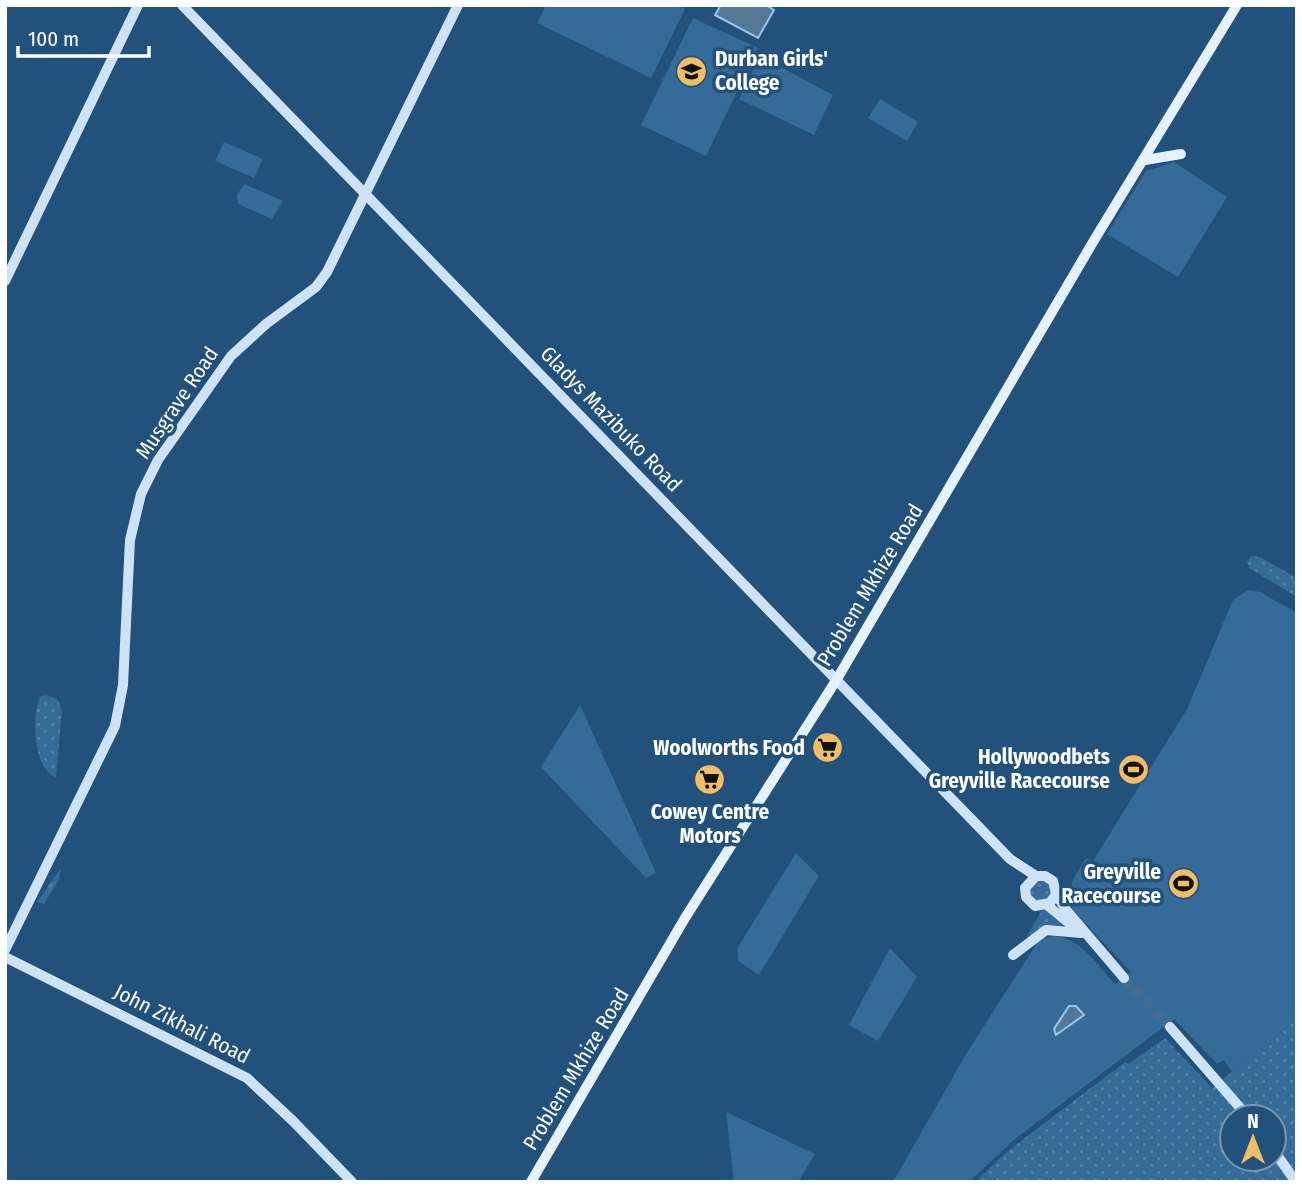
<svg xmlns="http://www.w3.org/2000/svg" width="1302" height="1187" font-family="'Fira Sans Condensed',sans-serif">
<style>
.grass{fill:url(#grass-dots);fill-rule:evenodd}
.forest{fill:url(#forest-firs)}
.park{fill:#356b99}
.water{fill:#557897;stroke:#99c4e7;stroke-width:2}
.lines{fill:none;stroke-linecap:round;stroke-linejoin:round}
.secondary-tunnel{stroke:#436b8f;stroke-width:10;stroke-dasharray:10 5;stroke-linecap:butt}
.secondary{stroke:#cee2f5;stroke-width:10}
.primary{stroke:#e5f1fd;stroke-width:10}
.labels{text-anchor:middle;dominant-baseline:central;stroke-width:7;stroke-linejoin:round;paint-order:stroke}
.poi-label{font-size:21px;font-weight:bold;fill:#fff;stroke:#22517b;text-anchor:end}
.street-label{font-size:21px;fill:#fff;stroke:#22517b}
</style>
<defs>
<pattern id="grass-dots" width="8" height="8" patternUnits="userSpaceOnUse" patternTransform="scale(1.75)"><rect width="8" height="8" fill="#356b99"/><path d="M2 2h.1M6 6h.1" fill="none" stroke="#5381a8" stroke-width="1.8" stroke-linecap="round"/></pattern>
<pattern id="forest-firs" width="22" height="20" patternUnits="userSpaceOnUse" patternTransform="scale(1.75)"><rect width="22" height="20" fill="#356b99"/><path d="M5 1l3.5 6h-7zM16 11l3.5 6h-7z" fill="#5381a8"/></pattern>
</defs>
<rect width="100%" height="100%" fill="#22517b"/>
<!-- grass -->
<path class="grass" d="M1251,556L1260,557L1297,578V597L1249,568L1247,562Z
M45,695L57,699L62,710L56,778C33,767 31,719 40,697Z
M1030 891a11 11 0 1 1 22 0a11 11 0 1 1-22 0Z
M1043,908L1070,927H1045L1026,938Z
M1297,1019V1182H975L1009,1150L1125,1062L1128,1064L1165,1038L1212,1088ZM1232,1117H1274V1159H1232Z"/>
<!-- forest -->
<path class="forest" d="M61,868L59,880L44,904L37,902Z"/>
<!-- park -->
<path class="park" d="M546,5H677L685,9L651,78L537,23Z
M693,18L758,48L706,156L641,125Z
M760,56L833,95L814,135L739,99Z
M880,99L918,122L907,141L868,118Z
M224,142L263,159L254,178L215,161Z
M1174,162L1227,197L1178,277L1107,234L1146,171Z
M244,184L283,201L272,219L238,204L237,195Z
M1248,590L1260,592L1297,613V1019L1232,1072L1224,1060L1217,1064L1174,1019L1015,1139L969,1182H893L966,1054L1039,940C1072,924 1095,963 1115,984L1131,972L1073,910C1063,890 1076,875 1086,858L1093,861L1187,709L1233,600Z
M580,705L656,873L646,878L541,767Z
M796,853L819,876L759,975L738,961V947Z
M890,948L917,977L878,1041L849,1025Z
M726,1112L815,1154L798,1182H734Z"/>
<!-- water -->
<path class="water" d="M721,5H766L774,10L758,38L715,15Z
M1069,1006H1076L1084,1015L1056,1035L1054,1029Z"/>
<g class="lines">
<!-- secondary-tunnel -->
<path class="secondary-tunnel" d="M1124,978L1170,1027"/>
<!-- secondary -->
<path class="secondary" d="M182,5L1010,859L1036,876
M5,281L138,5
M1056,894L1050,903L1035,906L1026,897L1025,888L1036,876H1045L1053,881L1056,894L1067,911L1124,978
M1047,905L1075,928
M5,950L115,726L123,685L130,540L141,494L158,460L231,356L266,324L316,287L327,272L458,5
M1013,955L1046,930L1081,933
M5,957L247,1078L293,1121L352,1182
M1170,1027L1248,1117
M1274,1151L1296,1182"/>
<!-- primary -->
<path class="primary" d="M1145,160L1181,154
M531,1182L685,918L837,679L1093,242L1237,5"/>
</g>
<!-- icons -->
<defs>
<symbol id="school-disc" viewBox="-11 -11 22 22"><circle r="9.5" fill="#f1bd67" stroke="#22517b"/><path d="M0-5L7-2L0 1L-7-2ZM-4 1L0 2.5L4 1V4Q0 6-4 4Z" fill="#111"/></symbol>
<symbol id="supermarket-disc" viewBox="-11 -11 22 22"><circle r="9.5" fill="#f1bd67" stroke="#22517b"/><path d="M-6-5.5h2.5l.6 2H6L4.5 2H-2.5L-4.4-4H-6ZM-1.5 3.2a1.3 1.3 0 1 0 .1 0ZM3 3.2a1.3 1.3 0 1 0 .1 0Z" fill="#111"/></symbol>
<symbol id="stadium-disc" viewBox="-11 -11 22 22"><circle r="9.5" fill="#f1bd67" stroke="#22517b"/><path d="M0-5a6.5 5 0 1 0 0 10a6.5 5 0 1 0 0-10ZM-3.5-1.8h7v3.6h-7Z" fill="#111"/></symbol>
</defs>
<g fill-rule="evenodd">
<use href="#school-disc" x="674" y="54" width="35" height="35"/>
<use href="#supermarket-disc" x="810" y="730" width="35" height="35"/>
<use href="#stadium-disc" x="1116" y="752" width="35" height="35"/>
<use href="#supermarket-disc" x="692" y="762" width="35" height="35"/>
<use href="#stadium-disc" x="1166" y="866" width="35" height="35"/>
</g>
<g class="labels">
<!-- poi labels -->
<g class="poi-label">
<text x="715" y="59" text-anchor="start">Durban Girls'<tspan x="715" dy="24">College</tspan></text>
<text x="805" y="748">Woolworths Food</text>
<text x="1110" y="757">Hollywoodbets<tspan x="1110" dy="24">Greyville Racecourse</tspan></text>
<text x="710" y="812" text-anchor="middle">Cowey Centre<tspan x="710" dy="24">Motors</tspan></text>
<text x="1161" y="872">Greyville<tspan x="1161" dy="24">Racecourse</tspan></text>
</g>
<!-- street labels -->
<g class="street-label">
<text transform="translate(177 403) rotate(-56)">Musgrave Road</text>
<text transform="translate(611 419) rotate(46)">Gladys Mazibuko Road</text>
<text transform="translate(870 585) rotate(-59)">Problem Mkhize Road</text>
<text transform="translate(182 1024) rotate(27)">John Zikhali Road</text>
<text transform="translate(576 1069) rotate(-59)">Problem Mkhize Road</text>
</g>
</g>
<!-- border -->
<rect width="1302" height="1187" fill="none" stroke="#ffffff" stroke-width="14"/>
<!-- north arrow -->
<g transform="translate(1253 1138)"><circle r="33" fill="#22517b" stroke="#7a97b0" stroke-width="2"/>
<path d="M0-5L12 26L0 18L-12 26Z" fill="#f1bd67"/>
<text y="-10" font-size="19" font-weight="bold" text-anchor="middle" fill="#ffffff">N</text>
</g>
<!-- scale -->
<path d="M18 46v10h131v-10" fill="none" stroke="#ffffff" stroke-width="3.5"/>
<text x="28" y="46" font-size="21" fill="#ffffff" stroke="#22517b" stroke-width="5" paint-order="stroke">100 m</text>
</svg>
